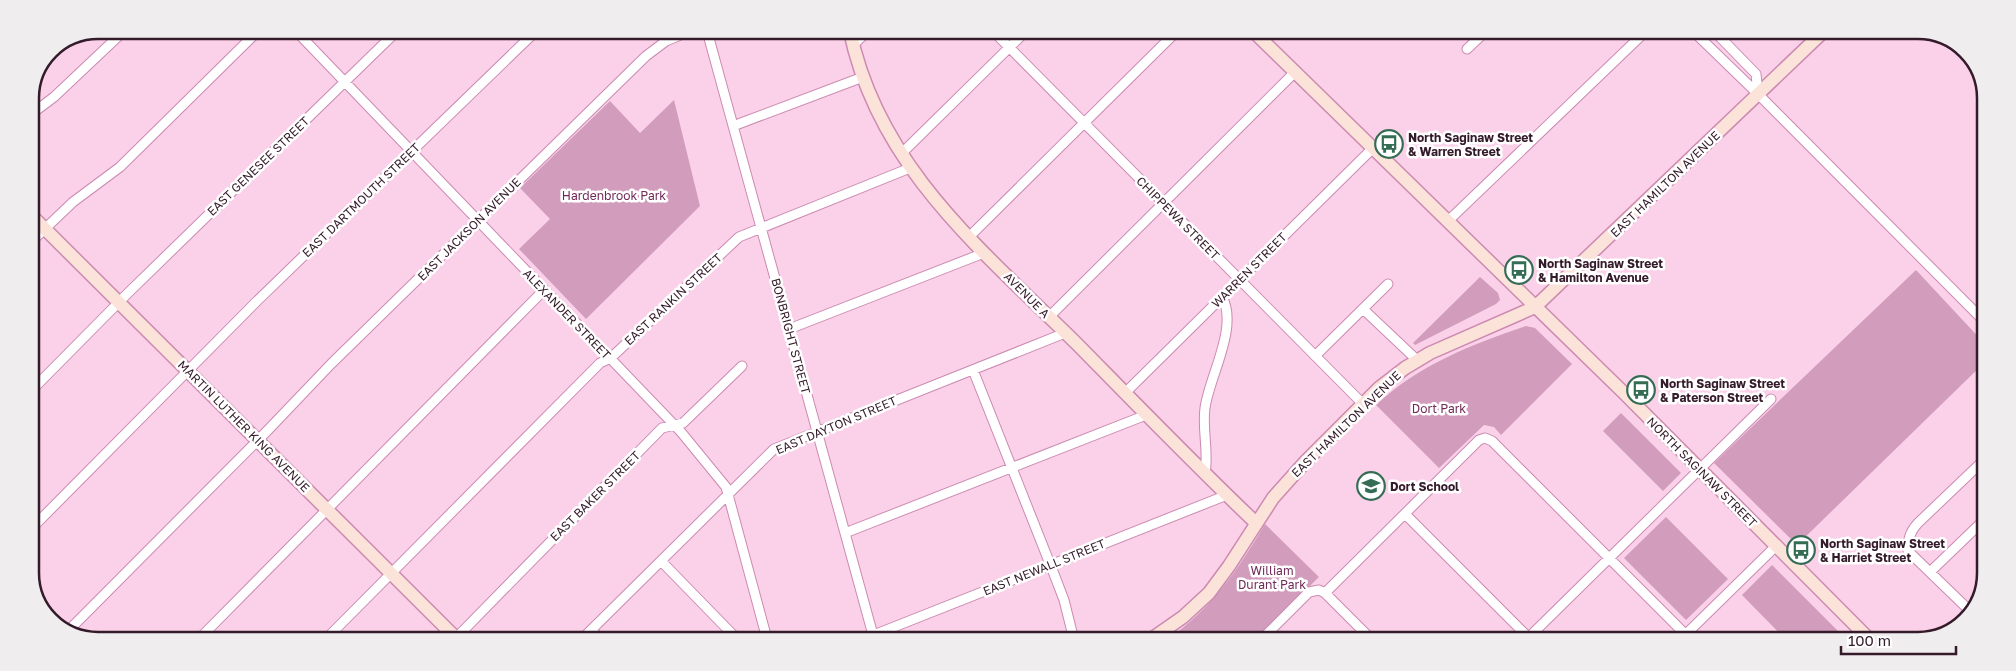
<svg xmlns="http://www.w3.org/2000/svg" width="2016" height="671" font-family="'Golos Text',sans-serif">
<style>
.green{fill:#d29dbc}
.lines{fill:none;stroke-linecap:round;stroke-linejoin:round}
.street-casing{stroke:#cc8ab1;stroke-width:11}
.secondary-casing{stroke:#cc8ab1;stroke-width:15}
.street{stroke:#fff;stroke-width:9}
.secondary{stroke:#fbe3da;stroke-width:12}
.labels{text-anchor:middle;dominant-baseline:central;stroke-width:5;stroke-linejoin:round;paint-order:stroke}
.poi-label{font-size:12px;font-weight:bold;fill:#341b2a;stroke:#fff;text-anchor:start}
.street-label{font-size:12px;fill:#341b2a;stroke:#fff}
.park-label{font-size:12px;fill:#712a58;stroke:#fff}
.rim{fill:none;stroke:#341b2a;stroke-width:2.5}
</style>
<rect width="100%" height="100%" fill="#fbd0e9"/>
<!-- green -->
<path class="green" d="M674,100L700,206L586,319L519,249L550,219L520,188L610,101L640,133Z
M1916,270L1985,344V362L1797,545L1714,463Z
M1480,277L1498,293L1500,300L1496,304L1415,345L1413,343Z
M1526,326L1535,328L1572,364L1501,435L1494,427L1484,425L1439,468L1376,405C1417,366 1472,344 1526,326Z
M1621,413L1681,473L1663,491L1603,431Z
M1666,517L1728,579L1686,620L1624,558Z
M1265,524L1319,577L1255,640H1167C1213,607 1237,571 1265,524Z
M1772,565L1846,639L1844,641H1787L1742,595Z"/>
<g class="lines">
<defs>
<path id="street" d="M295,30L681,432L726,487L767,639
M707,31L873,635L878,640
M993,31L1363,404
M1694,32L1758,94L1985,322
M1715,32L1756,74L1758,94
M853,45L868,31
M1467,49L1485,32
M30,115L54,97L125,30
M733,126L863,77
M901,154L1026,31
M1448,221L1645,32
M969,237L1177,31
M30,243L73,202L120,167L259,30
M1363,309L1417,360
M1049,317L1295,72
M789,329L984,253
M1315,356L1388,284
M973,370L1054,574L1064,600L1074,640
M30,392L128,293L398,30
M1125,393L1373,148
M1205,473C1209,452 1202,430 1205,408C1209,377 1239,327 1222,297
M1405,514L1531,640
M30,530L257,301L536,31
M845,533L1146,415
M661,561L737,639
M1930,572L1984,520
M1325,593L1479,440L1485,438L1492,441L1692,641
M1970,611L1908,551C1908,538 1910,532 1918,523L1984,460
M591,630L601,639
M68,631L268,430L331,364L646,56L666,41L690,31
M199,639L544,290
M326,639L600,363L609,359L615,354L739,237L910,168
M455,639L662,428L683,423L742,366
M582,639L774,449L1065,333
M861,640L1227,495
M1261,640L1309,592L1319,590L1325,593L1372,640
M1526,640L1771,399
M1679,641L1776,546"/>
<path id="secondary" d="M850,31C878,167 983,251 1077,344C1136,404 1195,465 1256,523
M1254,32L1624,393L1871,641
M30,214L457,639
M1150,640L1183,617L1209,593L1229,566L1273,498L1306,461L1379,388L1405,368L1430,353L1535,307L1823,32"/>
</defs>
<!-- street casing -->
<use href="#street" class="street-casing"/>
<!-- secondary casing -->
<use href="#secondary" class="secondary-casing"/>
<!-- street -->
<use href="#street" class="street"/>
<!-- secondary -->
<use href="#secondary" class="secondary"/>
</g>
<!-- icons -->
<defs>
<symbol id="bus-ring" viewBox="-11 -11 22 22"><circle r="9.5" fill="#fff" stroke="#356d54" stroke-width="1.5"/><path d="M-5-6H5V4H4V6H2V4H-2V6H-4V4H-5ZM-3.5-4V0h7V-4ZM-3.5 1.2v1.5H-2V1.2ZM2 1.2v1.5H3.5V1.2Z" fill="#356d54"/></symbol>
<symbol id="school-ring" viewBox="-11 -11 22 22"><circle r="9.5" fill="#fff" stroke="#356d54" stroke-width="1.5"/><path d="M0-5L7-2L0 1L-7-2ZM-4 1L0 2.5L4 1V4Q0 6-4 4Z" fill="#356d54"/></symbol>
</defs>
<g fill-rule="evenodd">
<use href="#bus-ring" x="1373" y="128" width="32" height="32"/>
<use href="#bus-ring" x="1503" y="254" width="32" height="32"/>
<use href="#bus-ring" x="1625" y="374" width="32" height="32"/>
<use href="#school-ring" x="1355" y="470" width="32" height="32"/>
<use href="#bus-ring" x="1785" y="534" width="32" height="32"/>
</g>
<g class="labels">
<!-- poi labels -->
<g class="poi-label">
<text x="1408" y="137">North Saginaw Street<tspan x="1408" dy="14">&amp; Warren Street</tspan></text>
<text x="1538" y="263">North Saginaw Street<tspan x="1538" dy="14">&amp; Hamilton Avenue</tspan></text>
<text x="1660" y="383">North Saginaw Street<tspan x="1660" dy="14">&amp; Paterson Street</tspan></text>
<text x="1390" y="486">Dort School</text>
<text x="1820" y="543">North Saginaw Street<tspan x="1820" dy="14">&amp; Harriet Street</tspan></text>
</g>
<!-- street labels -->
<g class="street-label">
<text transform="translate(258 166) rotate(-44)">EAST GENESEE STREET</text>
<text transform="translate(1665 184) rotate(-44)">EAST HAMILTON AVENUE</text>
<text transform="translate(361 200) rotate(-44)">EAST DARTMOUTH STREET</text>
<text transform="translate(1178 218) rotate(45)">CHIPPEWA STREET</text>
<text transform="translate(469 229) rotate(-45)">EAST JACKSON AVENUE</text>
<text transform="translate(1249 270) rotate(-45)">WARREN STREET</text>
<text transform="translate(1027 295) rotate(45)">AVENUE A</text>
<text transform="translate(673 299) rotate(-43)">EAST RANKIN STREET</text>
<text transform="translate(567 314) rotate(46)">ALEXANDER STREET</text>
<text transform="translate(791 336) rotate(75)">BONBRIGHT STREET</text>
<text transform="translate(1346 424) rotate(-44)">EAST HAMILTON AVENUE</text>
<text transform="translate(836 425) rotate(-23)">EAST DAYTON STREET</text>
<text transform="translate(244 426) rotate(45)">MARTIN LUTHER KING AVENUE</text>
<text transform="translate(1702 472) rotate(45)">NORTH SAGINAW STREET</text>
<text transform="translate(595 496) rotate(-45)">EAST BAKER STREET</text>
<text transform="translate(1044 567) rotate(-22)">EAST NEWALL STREET</text>
</g>
<!-- park labels -->
<g class="park-label">
<text x="614" y="195">Hardenbrook Park</text>
<text x="1439" y="408">Dort Park</text>
<text x="1272" y="570">William<tspan x="1272" dy="14">Durant Park</tspan></text>
</g>
</g>
<!-- crop -->
<path d="M0 0H2016V671H0ZM98 39H1918A59 59 0 0 1 1977 98V573A59 59 0 0 1 1918 632H98A59 59 0 0 1 39 573V98A59 59 0 0 1 98 39Z" fill="#efedee" fill-rule="evenodd"/>
<path class="rim" d="M98 39H1918A59 59 0 0 1 1977 98V573A59 59 0 0 1 1918 632H98A59 59 0 0 1 39 573V98A59 59 0 0 1 98 39Z"/>
<!-- scale -->
<path d="M1841 646v8h115v-8" fill="none" stroke="#341b2a" stroke-width="2.5"/>
<text x="1848" y="646" font-size="15" fill="#341b2a" stroke="#ffffff" stroke-width="4" paint-order="stroke">100 m</text>
</svg>
